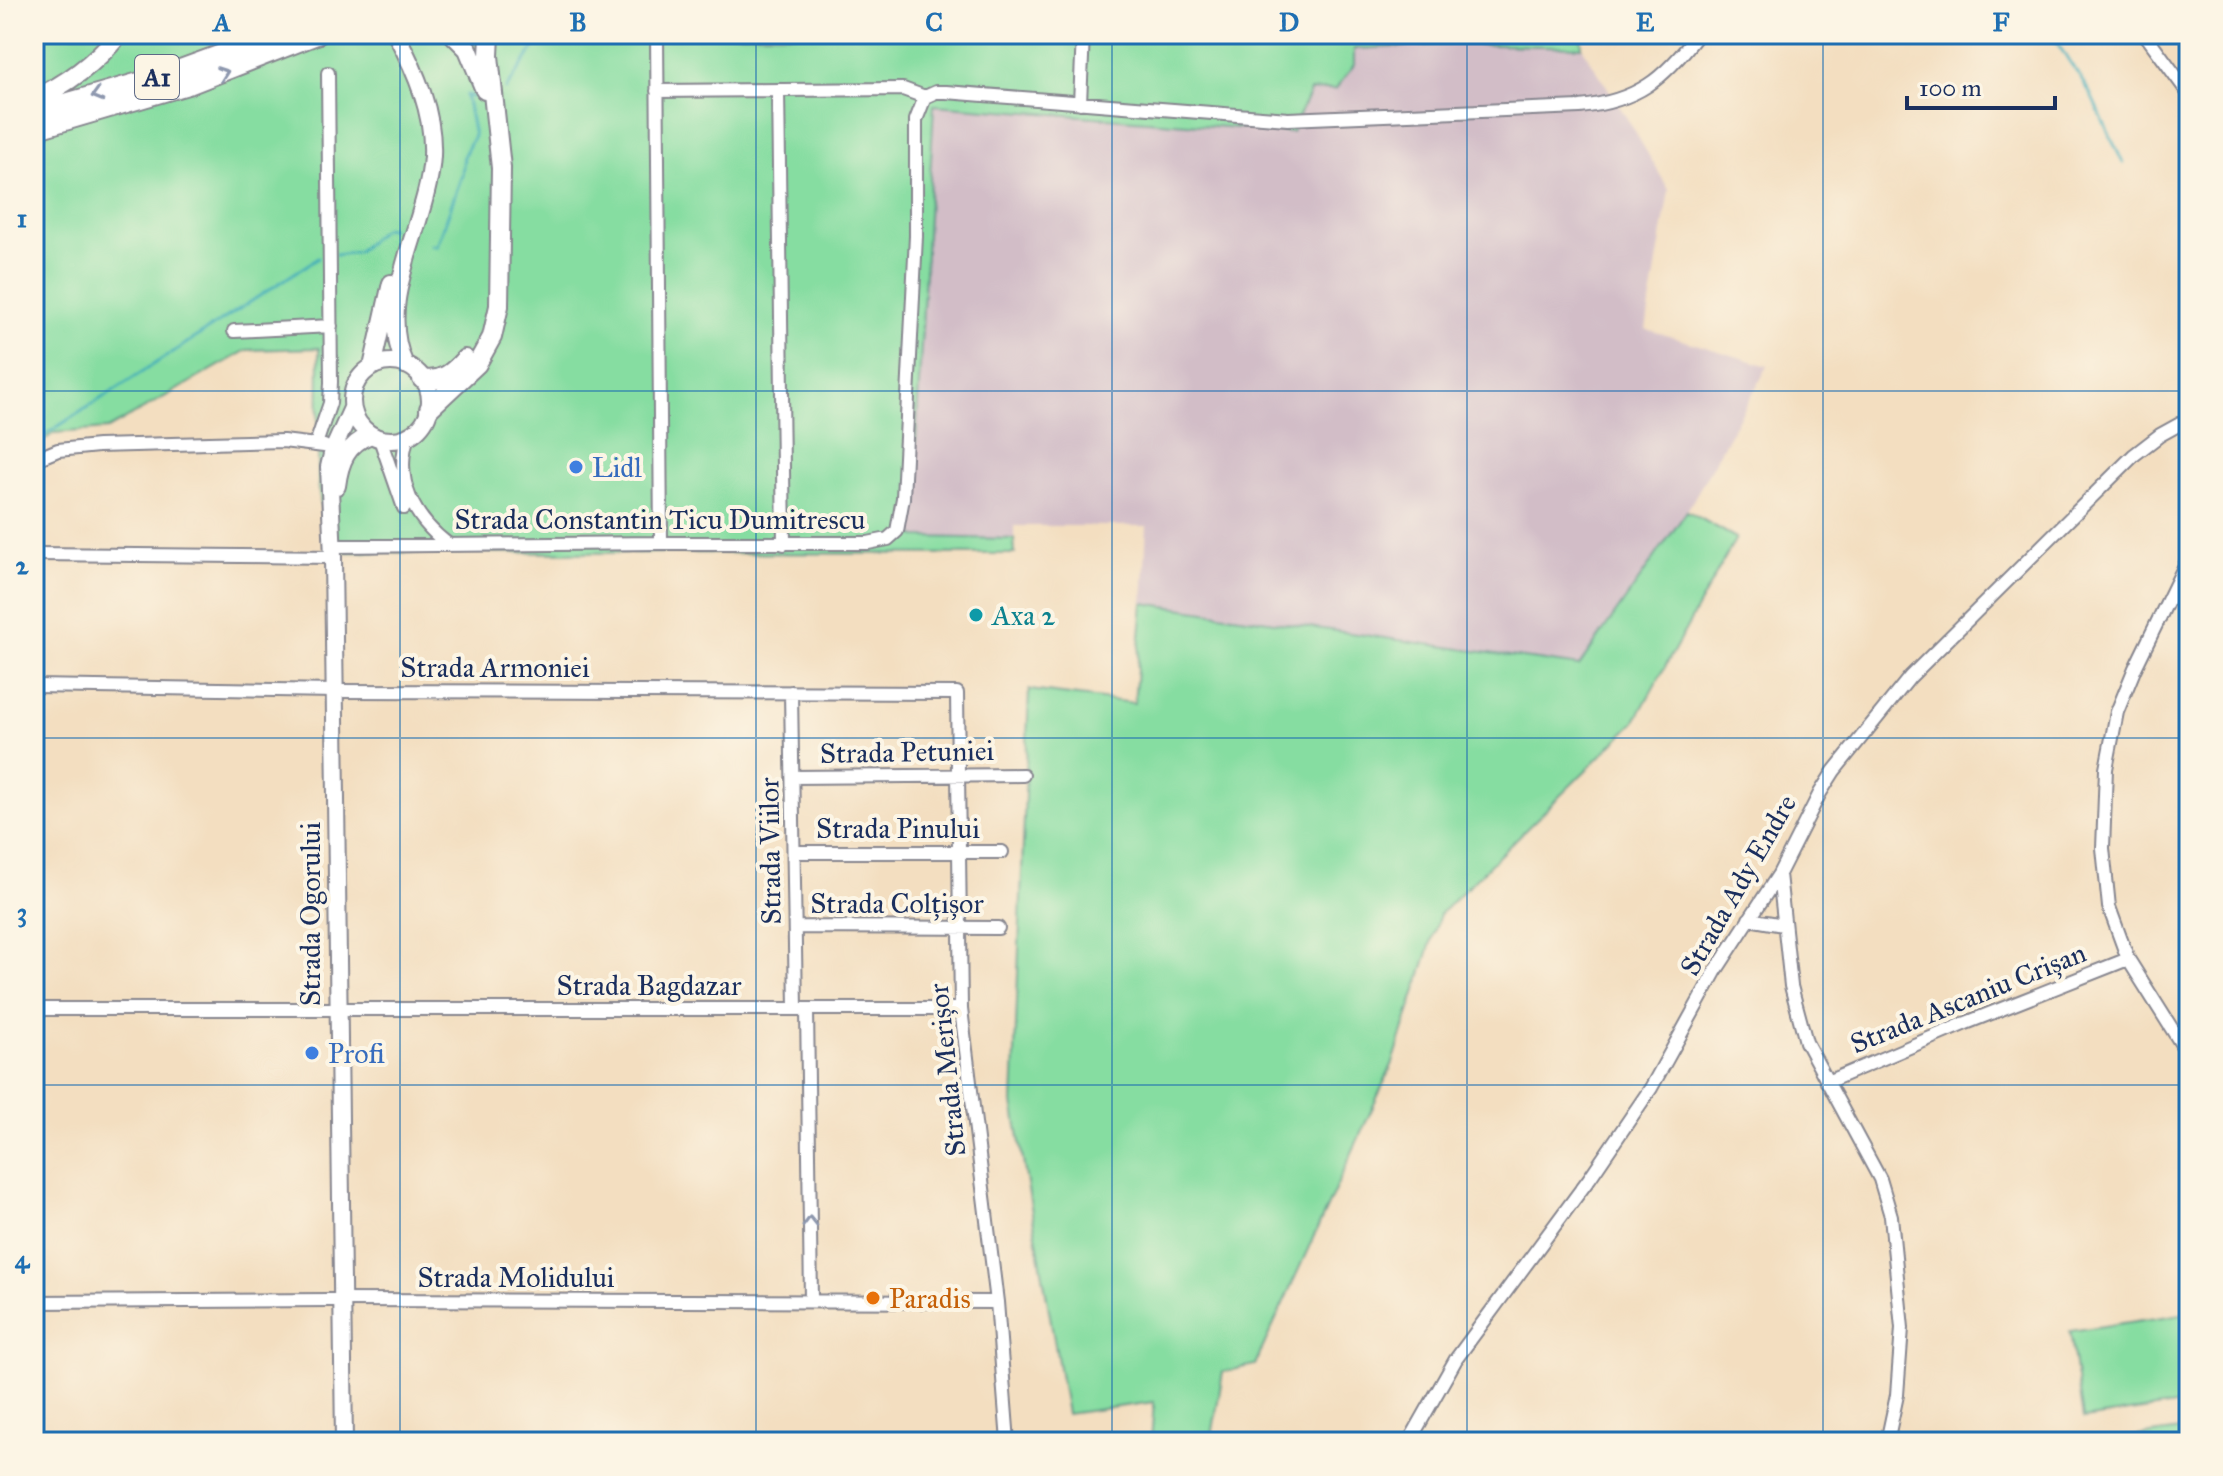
<svg xmlns="http://www.w3.org/2000/svg" width="2223" height="1476" font-family="'IM FELL Great Primer',serif">
<style>
.industrial{fill:#d2bdc7}
.green{fill:#86dda1;stroke:#508680;stroke-width:2}
.lines{fill:none;stroke-linecap:round;stroke-linejoin:round}
.stream{stroke:#3cacb9;stroke-width:3}
.minor-casing{stroke:#87868f;stroke-width:16}
.major-casing{stroke:#87868f;stroke-width:20}
.highway-casing{stroke:#87868f;stroke-width:22}
.minor{stroke:#fff;stroke-width:12}
.major{stroke:#fff;stroke-width:16}
.highway{stroke:#fff;stroke-width:18}
.oneway{stroke:#8d97ae}
.grid{fill:none;stroke:#1f6fb2;stroke-width:2;stroke-opacity:0.55}
.shop-dot{fill:#3f7fe0;stroke:#fcf5e5;stroke-width:3}
.culture-dot{fill:#0f9aa8;stroke:#fcf5e5;stroke-width:3}
.food-dot{fill:#e8710a;stroke:#fcf5e5;stroke-width:3}
.labels{text-anchor:middle;dominant-baseline:central;stroke-width:8;stroke-linejoin:round;paint-order:stroke}
.shield{fill:#fcf5e5;stroke:#5e6a86;stroke-width:2}
.shield-label{font-size:26px;font-weight:bold;fill:#1b2f5e}
.shop-label{font-size:28px;fill:#366cbe;stroke:#fcf5e5;text-anchor:start}
.street-label{font-size:28px;fill:#1b2f5e;stroke:#fcf5e5}
.culture-label{font-size:28px;fill:#0d838f;stroke:#fcf5e5;text-anchor:start}
.food-label{font-size:28px;fill:#c56008;stroke:#fcf5e5;text-anchor:start}
.neatline{fill:none;stroke:#1f6fb2;stroke-width:3}
.grid-label{font-size:26px;text-anchor:middle;font-weight:bold;fill:#1f6fb2}
</style>
<rect width="100%" height="100%" fill="#fcf5e5"/>
<filter id="ink" filterUnits="userSpaceOnUse"><feTurbulence type="fractalNoise" baseFrequency=".0125" numOctaves="2"/><feDisplacementMap in="SourceGraphic" scale="16" xChannelSelector="R" yChannelSelector="G"/><feConvolveMatrix kernelMatrix="1 2 1 2 8 2 1 2 1" color-interpolation-filters="sRGB"/></filter>
<filter id="wash" filterUnits="userSpaceOnUse"><feTurbulence type="fractalNoise" baseFrequency=".006" numOctaves="4" result="noise"/><feDisplacementMap in="SourceGraphic" scale="32" xChannelSelector="R" yChannelSelector="G"/><feGaussianBlur stdDeviation="1.8" result="paint"/><feColorMatrix in="noise" values="0 0 0 0 0 0 0 0 0 0 0 0 0 0 0 0 0 1.4 0 .05"/><feComposite in="paint" operator="in"/></filter>
<g filter="url(#wash)">
<rect width="100%" height="100%" fill="#f3dec0"/>
<!-- industrial -->
<path class="industrial" d="M1456,44L1582,47L1628,120L1669,190L1646,329L1768,366L1687,511L1579,666L1143,603L1147,526H1014V539L916,537L912,533L934,105L1292,132L1310,91L1336,89L1354,65L1353,49Z"/>
<!-- green -->
<path class="green" d="M34,34H1581L1582,47L1456,44L1354,49V65L1336,89L1310,91L1292,132L934,105L911,533L917,537L1014,539L1015,554L326,552L318,481L319,348L247,350L108,429L54,433L34,448Z
M1687,511L1736,538L1634,723L1440,914L1393,1063L1255,1365L1223,1372L1211,1442H1151L1154,1402L1067,1414L1013,1103L1029,690L1134,703L1143,603L1579,666Z
M2189,1313V1403L2083,1419L2070,1331Z
M2189,1429V1442H2094Z"/>
<g class="lines">
<!-- stream -->
<path class="stream" d="M2051,34L2089,91L2123,163
M506,89L543,34
M431,245L437,246L462,175L464,155L474,136L466,95L473,97
M336,255L357,252L384,228L391,229
M34,442L318,258"/>
</g>
</g>
<g filter="url(#ink)">
<g class="lines">
<defs>
<path id="minor" d="M657,34L661,543
M2145,34L2189,94
M778,90L784,544
M657,91L903,89L925,97
M1080,103L1083,34
M234,331L331,326
M408,436C393,480 414,519 449,545
M380,439L404,508
M316,444L330,403L331,382L328,73
M34,460L58,450L98,446L283,441L324,446
M333,546L661,543H868L888,539L897,531L903,498L916,236V120L925,97L936,92H946L1288,119L1580,107C1638,101 1664,79 1698,34
M34,554L333,557
M2189,557L2135,668L2117,712L2106,769L2103,848L2109,907L2128,959L2189,1056
M34,686L335,691L957,693L961,1009L997,1302L1008,1442
M791,692L796,1009
M793,777L1023,775
M794,852H1002
M1779,874L1791,986L1806,1042L1880,1179L1891,1216L1902,1328L1897,1395L1887,1442
M1749,919L1783,925
M795,927L998,928
M34,1009H961
M807,1009L811,1300
M1827,1082L1966,1023L2128,959
M34,1302L332,1300L997,1302
M1409,1442L1456,1359L1589,1179L1651,1088L1715,972L1779,874L1820,793L1834,771L1910,677L2134,455L2160,435L2189,419"/>
<path id="major" d="M396,34C416,72 434,113 432,156C428,225 374,299 405,365
M352 401a39 39 0 1 1 78 0a39 39 0 1 1-78 0Z
M372,367L391,283
M337,486C340,462 347,444 371,435
M344,1442L333,557L329,467L333,450L352,408"/>
<path id="highway" d="M453,34L468,49L485,90
M34,99C68,84 95,63 119,34
M34,112L164,75L276,34
M34,130L191,84L319,34
M422,379C442,383 453,372 465,359
M429,409L477,364L492,337L499,306L501,168L489,56L490,34"/>
</defs>
<!-- minor casing -->
<use href="#minor" class="minor-casing"/>
<!-- major casing -->
<use href="#major" class="major-casing"/>
<!-- highway casing -->
<use href="#highway" class="highway-casing"/>
<!-- minor -->
<use href="#minor" class="minor"/>
<!-- major -->
<use href="#major" class="major"/>
<!-- highway -->
<use href="#highway" class="highway"/>
</g>
<!-- one-way arrows -->
<defs><path id="oneway-chevron" d="M-2-3.5L2.5 0L-2 3.5" fill="none" stroke-width="1.6" stroke-linecap="round" stroke-linejoin="round" transform="scale(2)"/></defs>
<g class="oneway">
<use href="#oneway-chevron" transform="translate(223 73) rotate(-20)"/>
<use href="#oneway-chevron" transform="translate(97 95) rotate(164)"/>
<use href="#oneway-chevron" transform="translate(810 1222) rotate(-91)"/>
</g>
</g>
<!-- grid -->
<path class="grid" d="M400,34V1442M756,34V1442M1112,34V1442M1467,34V1442M1823,34V1442M34,391H2189M34,738H2189M34,1085H2189"/>
<!-- markers -->
<g class="shop-dot">
<circle cx="576" cy="467" r="8"/>
<circle cx="312" cy="1053" r="8"/>
</g>
<circle class="culture-dot" cx="976" cy="615" r="8"/>
<circle class="food-dot" cx="873" cy="1298" r="8"/>
<g class="labels">
<!-- shield labels -->
<rect class="shield" x="135" y="55" width="44" height="44" rx="6"/>
<g class="shield-label">
<text x="157" y="77">A1</text>
</g>
<!-- shop labels -->
<g class="shop-label">
<text x="592" y="467">Lidl</text>
<text x="328" y="1053">Profi</text>
</g>
<!-- street labels -->
<g class="street-label">
<text x="660" y="519">Strada Constantin Ticu Dumitrescu</text>
<text x="495" y="667">Strada Armoniei</text>
<text transform="translate(907 752) rotate(-1)">Strada Petuniei</text>
<text x="898" y="828">Strada Pinului</text>
<text transform="translate(770 851) rotate(-91)">Strada Viilor</text>
<text transform="translate(1738 885) rotate(-60)">Strada Ady Endre</text>
<text x="897" y="903">Strada Colțișor</text>
<text transform="translate(310 914) rotate(-90)">Strada Ogorului</text>
<text x="649" y="985">Strada Bagdazar</text>
<text transform="translate(1968 998) rotate(-22)">Strada Ascaniu Crișan</text>
<text transform="translate(947 1070) rotate(-96)">Strada Merișor</text>
<text x="516" y="1277">Strada Molidului</text>
</g>
<!-- culture labels -->
<g class="culture-label">
<text x="992" y="615">Axa 2</text>
</g>
<!-- food labels -->
<g class="food-label">
<text x="889" y="1298">Paradis</text>
</g>
</g>
<!-- margin -->
<rect width="2223" height="1476" fill="none" stroke="#fcf5e5" stroke-width="88"/>
<!-- scale -->
<path d="M1907 96v12h148v-12" fill="none" stroke="#1b2f5e" stroke-width="4"/>
<text x="1919" y="96" font-size="24" fill="#1b2f5e" stroke="#fcf5e5" stroke-width="6" paint-order="stroke">100 m</text>
<rect x="44" y="44" width="2135" height="1388" class="neatline"/>
<g class="grid-label">
<text x="222" y="31">A</text>
<text x="578" y="31">B</text>
<text x="934" y="31">C</text>
<text x="1289" y="31">D</text>
<text x="1645" y="31">E</text>
<text x="2001" y="31">F</text>
<text x="22" y="227">1</text>
<text x="22" y="574">2</text>
<text x="22" y="921">3</text>
<text x="22" y="1268">4</text>
</g>
</svg>
